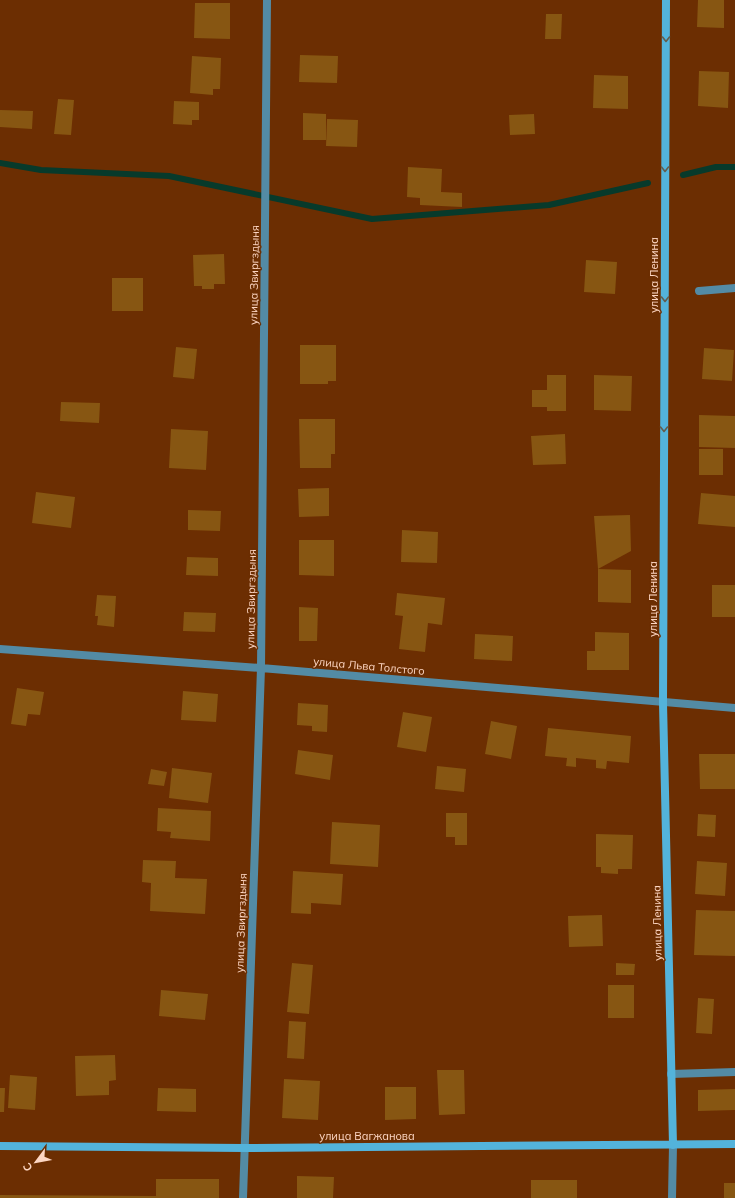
<svg xmlns="http://www.w3.org/2000/svg" width="735" height="1198" font-family="Mulish,sans-serif">
<style>
.lines{fill:none;stroke-linecap:round;stroke-linejoin:round}
.stream{stroke:#073a2b;stroke-width:6}
.building{fill:#875612}
.service{stroke:#538ba5;stroke-width:8}
.minor{stroke:#538ba5;stroke-width:8}
.secondary{stroke:#53b3db;stroke-width:8}
.oneway{stroke:#635d4e}
.labels{text-anchor:middle;dominant-baseline:central;stroke-width:3;stroke-linejoin:round;paint-order:stroke}
.street-label{font-size:11px;fill:#fdd6c3;stroke:#6c2e02}
</style>
<rect width="100%" height="100%" fill="#6c2e02"/>
<g class="lines">
<!-- stream -->
<path class="stream" d="M0,163L41,170L169,176L372,219L549,205L648,183
M683,175L716,167H735"/>
</g>
<!-- building -->
<path class="building" d="M698,0H724V28L697,27Z
M195,3H230V39L194,38Z
M546,14H562L561,39H545Z
M300,55L338,56L337,83L299,82Z
M192,56L221,58L220,89H213V95L190,93Z
M699,71L729,72L728,108L698,106Z
M594,75L628,76V109L593,108Z
M58,99L74,100L71,135L54,134Z
M174,101L199,102V120H192V125L173,124Z
M0,110L33,111L32,129L0,127Z
M303,113L326,114V140H303Z
M534,114L535,134L510,135L509,115Z
M327,119L358,120L357,147L326,146Z
M408,167L442,169L441,192L462,193V207L420,205V198L407,197Z
M224,254L225,284H214V289H202V286H194L193,255Z
M586,260L617,262L615,294L584,292Z
M112,278H143V311H112Z
M300,345H336V381H328V384H300Z
M176,347L197,349L194,379L173,377Z
M704,348L734,350L732,381L702,379Z
M547,375H566V411H547V407H532V390H547Z
M594,375L632,376L631,411L594,410Z
M61,402L100,403L99,423L60,421Z
M699,415L735,416V448L699,447Z
M299,419H335V454H331V468H300Z
M171,429L208,431L206,470L169,468Z
M565,434L566,464L533,465L531,436Z
M699,449H723V475H699Z
M329,488V516L299,517L298,489Z
M36,492L75,497L71,528L32,523Z
M701,493L735,496V527L698,524Z
M188,510L221,511L220,531L188,530Z
M630,515L631,551L598,569L594,516Z
M402,530L438,532L437,563L401,562Z
M299,540H334V576L299,575Z
M187,557L218,558V576L186,575Z
M598,569L631,570V603L598,602Z
M712,585H735V617H712Z
M397,593L445,598L442,625L428,623L425,652L399,649L403,616L395,615Z
M97,595L116,596L114,627L97,625L98,616H95Z
M299,607L318,608L317,641H299Z
M184,612L216,613L215,632L183,631Z
M595,632L629,633V670H587V651H595Z
M475,634L513,636L512,661L474,659Z
M17,688L44,692L40,715L28,714L26,726L11,724Z
M183,691L218,694L216,722L181,720Z
M298,703L328,705L327,732L312,731V726L297,725Z
M403,712L432,717L426,752L397,747Z
M491,721L517,726L511,759L485,754Z
M548,728L631,736L629,763L607,761L606,769L596,768V760L576,758V767L566,766L567,758L545,756Z
M298,750L333,755L330,780L295,774Z
M699,754H735V789H700Z
M437,766L466,769L464,792L435,789Z
M172,768L212,773L208,803L169,798Z
M151,769L167,772L164,786L148,784Z
M158,808L211,811L210,841L170,838L171,832L157,831Z
M446,813H467V845H455V837H446Z
M698,814L716,815L715,837L697,836Z
M332,822L380,825L378,867L330,864Z
M596,834L633,835L632,869H618V874L601,873V867H596Z
M143,860L176,861L175,878L207,879L205,914L150,911L151,883L142,882Z
M697,861L727,863L725,896L695,894Z
M293,871L343,874L341,905L311,903V914L291,913Z
M696,910L735,911V956L694,955Z
M602,915L603,946L569,947L568,916Z
M292,963L313,965L309,1014L287,1012Z
M616,963L635,964L634,975H616Z
M608,985H634V1018H608Z
M161,990L208,994L205,1020L159,1016Z
M698,998L714,999L712,1034L696,1033Z
M289,1021L306,1022L304,1059L287,1058Z
M115,1055L116,1080L109,1081V1095L76,1096L75,1056Z
M437,1070H464L465,1114L439,1115Z
M10,1075L37,1077L35,1110L8,1108Z
M284,1079L320,1081L318,1120L282,1118Z
M385,1087H416V1119L385,1120Z
M0,1088H5L4,1112H0Z
M158,1088L196,1089V1112L157,1111Z
M735,1089V1110L698,1111V1090Z
M297,1176L334,1177L333,1198H297Z
M156,1179H219V1198H0V1195L156,1196Z
M531,1180H577V1198H531Z
M724,1183H735V1198H724Z"/>
<g class="lines">
<!-- service -->
<path class="service" d="M699,291L735,288
M671,1074L735,1072"/>
<!-- minor -->
<path class="minor" d="M0,649L261,668L735,708
M243,1198L261,668L267,0
M672,1198L673,1145"/>
<!-- secondary -->
<path class="secondary" d="M666,0L663,703L673,1145
M0,1146L244,1148L735,1144"/>
</g>
<!-- one-way arrows -->
<defs><path id="oneway-chevron" d="M-2-3.5L2.5 0L-2 3.5" fill="none" stroke-width="1.6" stroke-linecap="round" stroke-linejoin="round"/></defs>
<g class="oneway">
<use href="#oneway-chevron" transform="translate(666 39) rotate(90)"/>
<use href="#oneway-chevron" transform="translate(665 169) rotate(90)"/>
<use href="#oneway-chevron" transform="translate(665 299) rotate(90)"/>
<use href="#oneway-chevron" transform="translate(664 429) rotate(90)"/>
</g>
<g class="labels">
<!-- street labels -->
<g class="street-label">
<text transform="translate(254 275) rotate(-89)">улица Звиргздыня</text>
<text transform="translate(654 275) rotate(-90)">улица Ленина</text>
<text transform="translate(251 599) rotate(-89)">улица Звиргздыня</text>
<text transform="translate(653 599) rotate(-90)">улица Ленина</text>
<text transform="translate(369 666) rotate(5)">улица Льва Толстого</text>
<text transform="translate(241 923) rotate(-88)">улица Звиргздыня</text>
<text transform="translate(657 923) rotate(-91)">улица Ленина</text>
<text x="367" y="1136">улица Вагжанова</text>
</g>
</g>
<!-- north arrow -->
<g transform="translate(36 1162) rotate(238)" stroke="#6c2e02" stroke-width="3" paint-order="stroke">
<path d="M0-3L7 15L0 10L-7 15Z" fill="#fdd6c3"/>
<text y="-6" font-size="11" font-weight="bold" text-anchor="middle" fill="#fdd6c3">С</text>
</g>
</svg>
